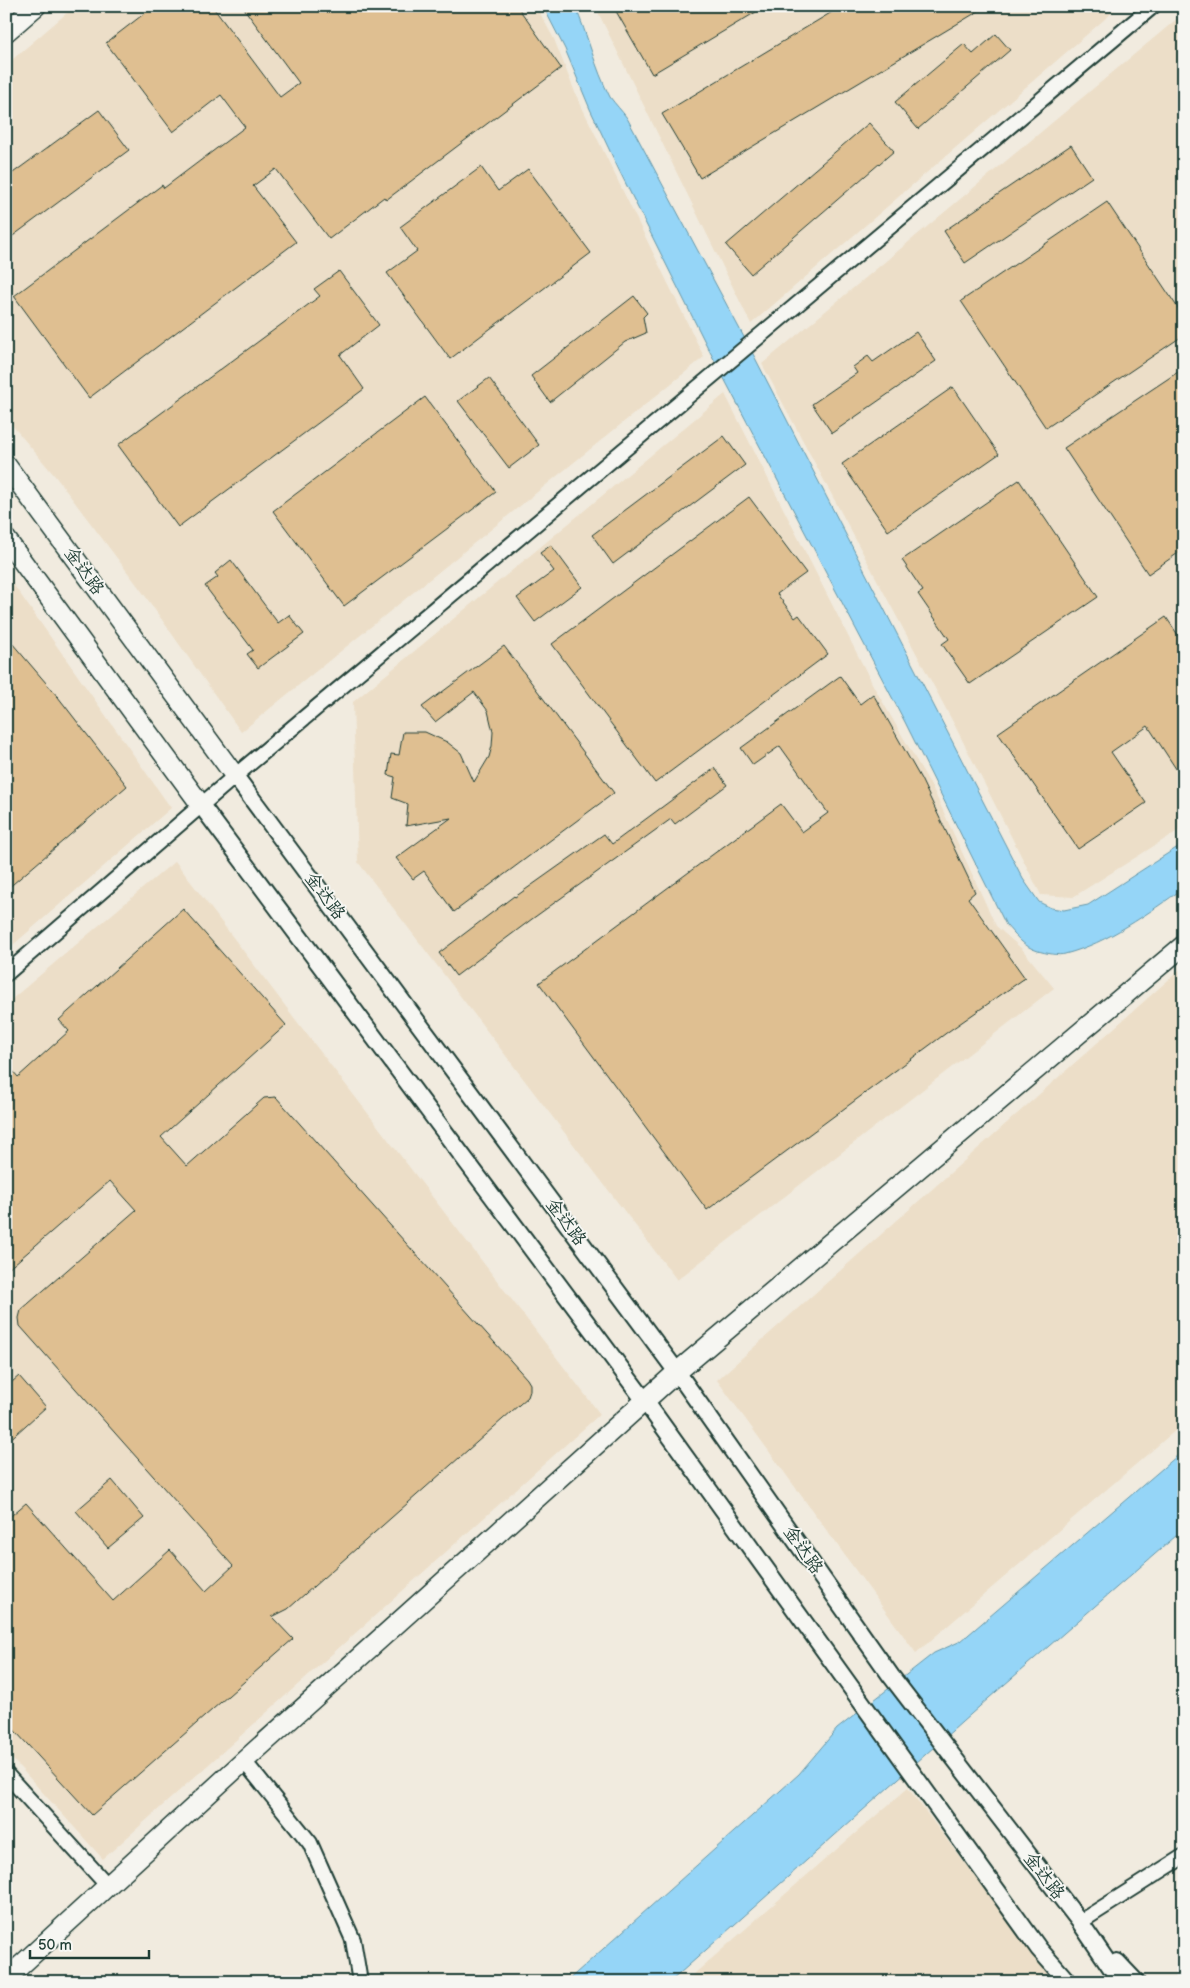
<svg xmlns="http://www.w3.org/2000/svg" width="1190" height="1988" font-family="'Balsamiq Sans','LXGW WenKai TC',sans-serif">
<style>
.built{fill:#ecdec8}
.water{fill:#95d5f7;stroke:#6698a9}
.building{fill:#dfbf91;stroke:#1f3d34}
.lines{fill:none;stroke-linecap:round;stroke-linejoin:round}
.minor-casing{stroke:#1f3d34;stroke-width:18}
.tertiary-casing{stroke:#1f3d34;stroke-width:20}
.secondary-casing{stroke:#1f3d34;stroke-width:22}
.minor{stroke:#f6f6f2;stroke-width:14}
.tertiary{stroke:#f6f6f2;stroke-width:16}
.secondary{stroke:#f6f6f2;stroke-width:19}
.labels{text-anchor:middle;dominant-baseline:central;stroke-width:4;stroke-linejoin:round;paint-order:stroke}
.street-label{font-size:18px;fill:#1f3d34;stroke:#f6f6f2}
</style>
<rect width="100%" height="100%" fill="#f1ebdf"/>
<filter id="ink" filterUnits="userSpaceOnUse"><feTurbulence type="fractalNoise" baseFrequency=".02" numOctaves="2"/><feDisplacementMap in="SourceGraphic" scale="10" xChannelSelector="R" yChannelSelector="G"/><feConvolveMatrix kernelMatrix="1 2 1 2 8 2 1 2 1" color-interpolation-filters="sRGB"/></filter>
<g filter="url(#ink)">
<!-- built -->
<path class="built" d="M75,6H536L554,39L576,95L704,357L241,732L141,590L55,476L6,418V65Z
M595,6H1120L751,324Z
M1184,13V827L1073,897L1041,895L954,724L762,364Z
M725,394L874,687L933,789L996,926L1022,949L1054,988L677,1280L358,862L353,702Z
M6,574L171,808L6,951Z
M175,861L302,1028L600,1414L103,1859L6,1752V1004Z
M1184,966V1423L916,1653L717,1380Z
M908,1788L1054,1982H685L822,1862Z"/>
<!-- water -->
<path class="water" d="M543,6H575C588,36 595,68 610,97C615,104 622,111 627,118L753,354L1023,879L1039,902L1051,908L1064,910L1088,905L1184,843V888C1148,913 1108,943 1065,954C1059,956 1045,953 1038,951C1024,947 1015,935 1006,925L905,722L708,348L618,168L590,109L565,49Z
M1184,1450V1529L989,1698L670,1982H566L799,1774L837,1729L934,1653L961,1641Z"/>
<!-- building -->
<path class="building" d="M154,6H212L280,97L299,83L242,6H517L561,68L386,200L384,197L329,239L276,169L253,186L296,242L89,398L14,296L162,185L164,188L245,127L221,95L173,132L106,43Z
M613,6H766L652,74Z
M842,6H987L700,178L662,114Z
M996,34L1010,50L918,129L895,102L964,44L973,54Z
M99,110L129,150L6,241V178Z
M869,123L894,151L751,274L726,245Z
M1071,145L1092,177L965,263L944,231Z
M481,167L498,191L528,169L591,253L450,359L387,273L417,251L400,227Z
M1107,202L1184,317V335L1046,428L961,301Z
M339,271L379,325L340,355L364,389L178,527L118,445L320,296L314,289Z
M634,296L647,313L643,317L646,333L625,342L550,402L531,376Z
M916,332L936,361L832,433L812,404L857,373L853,367L868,356L873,362Z
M1184,368V549L1148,574L1064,448Z
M489,378L539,445L509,468L458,401Z
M953,387L999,454L888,531L842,464Z
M425,397L496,492L344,606L273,511Z
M724,436L745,465L613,564L592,535Z
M1019,480L1098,597L970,684L942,644L949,639L918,594L923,591L902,560Z
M749,497L806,573L777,594L795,618L799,615L828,654L655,783L552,644Z
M551,545L582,587L535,622L517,598L554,571L540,553Z
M231,560L278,623L289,615L304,634L258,668L247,654L253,650L205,586L218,577L215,573Z
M1166,617L1184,644V781L1148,726L1111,752L1146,803L1078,849L998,733Z
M6,636L58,697L127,786L6,890Z
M504,646L614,793L454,912L424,871L413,879L396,858L451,818L406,826L408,804L392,798L395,777L388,775L391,754L399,755L403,732H425L447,742L461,753L474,782L489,757L492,746L493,732L488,711L474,692L435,722L422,707Z
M840,676L860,704L873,694L921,779L975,892L968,898L1025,978L949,1031L707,1210L539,983L781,804L802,832L828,813L780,746L753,765L741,748Z
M715,768L727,785L675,824L671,819L532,919L456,976L439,953L514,896L515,897L604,834L612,844Z
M183,909L286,1025L161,1137L187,1166L264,1098L276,1097L527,1379L530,1384V1391L528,1397L288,1609L272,1617L293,1639L92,1815L6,1721V1520L26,1503L113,1601L170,1550L206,1591L233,1566L20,1326L19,1318L21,1310L136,1210L110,1181L6,1271V1063L18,1077L69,1031L59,1020Z
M19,1376L46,1407L6,1443V1387Z
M112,1480L144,1518L108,1548L76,1511Z"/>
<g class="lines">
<defs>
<path id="minor" d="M6,974L235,776L1153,6
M244,1761L310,1843L353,1940L360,1982
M6,1774L108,1886
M1080,1922L1184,1856"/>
<path id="tertiary" d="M235,776L677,1372L891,1676L1080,1922L1121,1982
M201,805L645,1401L1039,1949L1068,1982
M1117,1962L1136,1982"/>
<path id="secondary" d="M6,32L36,6
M6,465L235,776
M6,539L201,805
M6,1979L244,1761L677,1372L1184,945"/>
</defs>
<!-- minor casing -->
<use href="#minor" class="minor-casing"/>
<!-- tertiary casing -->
<use href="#tertiary" class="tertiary-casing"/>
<!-- secondary casing -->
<use href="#secondary" class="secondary-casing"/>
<!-- minor -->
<use href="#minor" class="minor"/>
<!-- tertiary -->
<use href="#tertiary" class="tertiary"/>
<!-- secondary -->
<use href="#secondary" class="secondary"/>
</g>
</g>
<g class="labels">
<!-- street labels -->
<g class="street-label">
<text transform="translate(84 571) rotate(54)">金达路</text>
<text transform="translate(325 896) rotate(53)">金达路</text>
<text transform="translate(566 1222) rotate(53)">金达路</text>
<text transform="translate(803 1550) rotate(55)">金达路</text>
<text transform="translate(1044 1876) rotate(52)">金达路</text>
</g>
</g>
<!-- margin -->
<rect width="1190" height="1988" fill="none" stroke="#f6f6f2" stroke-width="25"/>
<rect x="12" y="12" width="1165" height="1963" fill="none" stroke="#1f3d34" stroke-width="2" filter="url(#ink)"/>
<!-- scale -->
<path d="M30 1950v8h119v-8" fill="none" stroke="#1f3d34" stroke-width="2.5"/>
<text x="38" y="1950" font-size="15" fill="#1f3d34" stroke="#f6f6f2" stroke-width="4" paint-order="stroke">50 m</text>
</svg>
